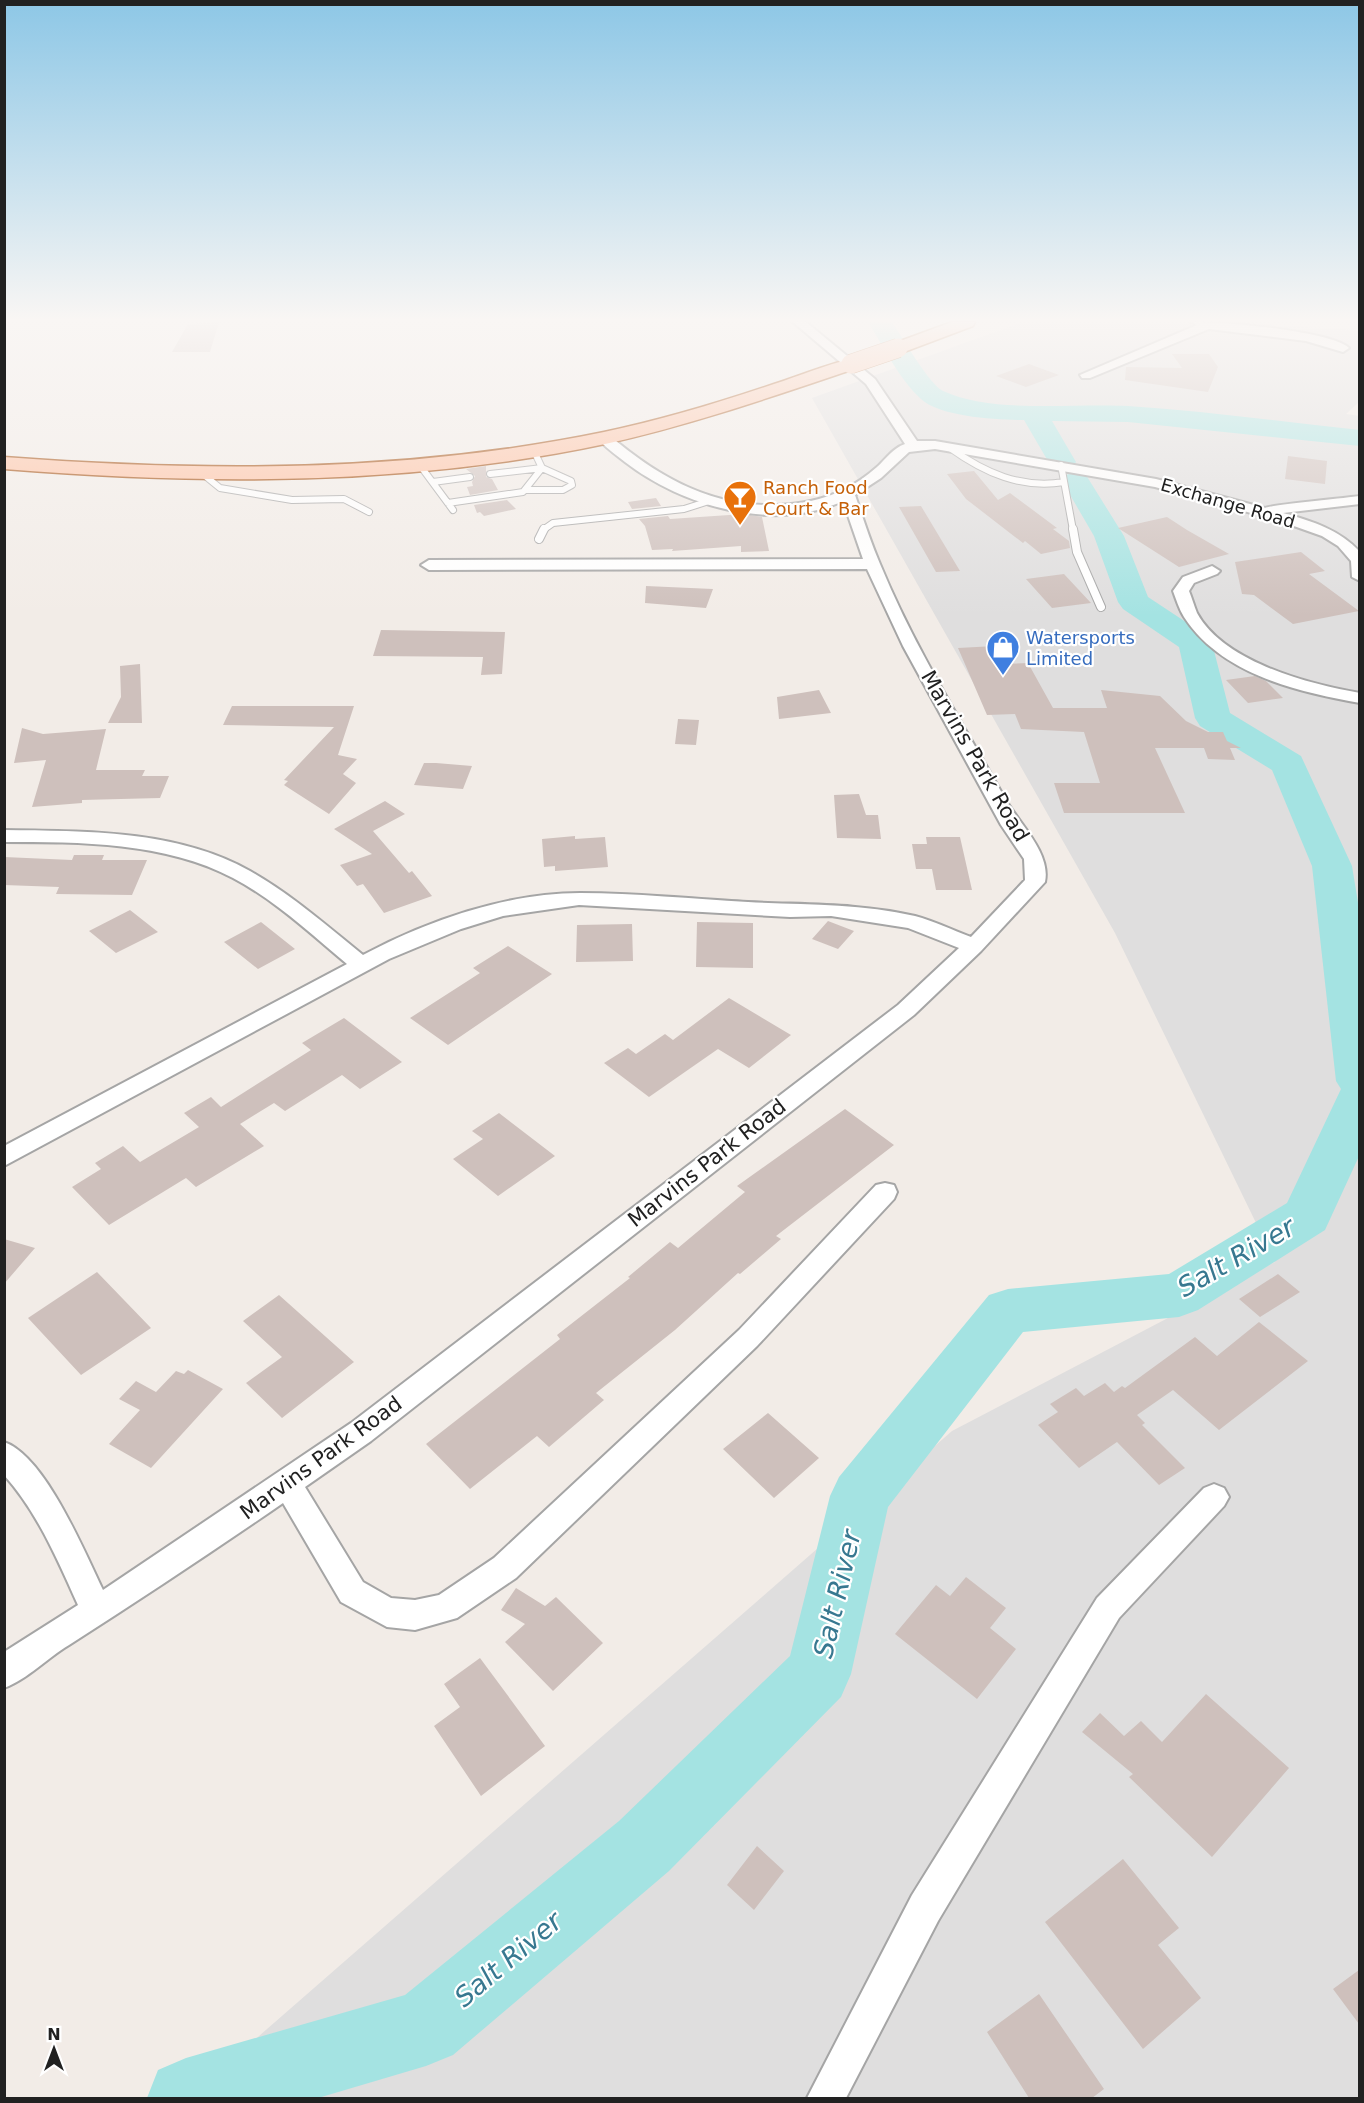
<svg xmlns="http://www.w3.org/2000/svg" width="1364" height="2103" font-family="'DejaVu Sans',sans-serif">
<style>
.residential{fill:#dfdede}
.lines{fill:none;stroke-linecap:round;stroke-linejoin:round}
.river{fill:#a4e3e2;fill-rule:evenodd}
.building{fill:#cec0bc}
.lane-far1-casing{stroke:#a5a5a5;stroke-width:8}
.lane-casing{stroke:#a5a5a5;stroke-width:10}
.street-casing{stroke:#a5a5a5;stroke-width:4}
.primary-casing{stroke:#9e4400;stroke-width:3}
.lane-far1{stroke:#fff;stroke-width:6}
.lane{stroke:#fff;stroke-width:8}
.street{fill:#fff;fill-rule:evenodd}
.primary{fill:#ffbf9f;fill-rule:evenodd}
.primary-bridge-casing{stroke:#9e4400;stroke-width:20;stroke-linecap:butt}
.primary-bridge{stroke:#ffbf9f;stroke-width:19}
.labels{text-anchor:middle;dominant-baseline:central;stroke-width:4.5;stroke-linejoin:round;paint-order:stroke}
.far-food-label{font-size:18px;fill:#c56008;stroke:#fff;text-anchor:start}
.far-street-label{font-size:18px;fill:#212121;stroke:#fff}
.far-shop-label{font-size:18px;fill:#366cbe;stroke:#fff;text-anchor:start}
.street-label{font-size:21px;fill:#212121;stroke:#fff}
.near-water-label{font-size:27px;font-style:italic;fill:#377890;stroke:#fff}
</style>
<rect width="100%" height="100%" fill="#f2ece7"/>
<!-- residential -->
<path class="residential" d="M1023,322H1258L1269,325L1359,330V402L1346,414L1360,416L1359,2098H188L952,1431L1275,1262L1115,933L812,398Z"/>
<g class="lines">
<!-- river -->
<path class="river" d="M868,322H892C902,337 929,384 943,391C993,414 1073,403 1128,406C1205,411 1283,422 1360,430V446L1128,422L1052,421L1076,462L1072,468L1062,470L1052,468L1024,420C998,420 940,417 921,399C899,379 884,347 868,322Z
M1076,472L1086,475L1124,536L1148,597L1207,636L1212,643L1230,713L1301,756L1352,866L1360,915V1154L1325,1230L1198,1310L1179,1317L1023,1332L888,1507L851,1674L841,1697L669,1871L453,2055L426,2066L318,2098H147L158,2070L186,2058L405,1995L619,1821L790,1656L830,1496L839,1477L989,1295L1008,1289L1169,1274L1287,1203L1341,1089L1336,1081L1312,866L1272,770L1200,726L1195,718L1179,647L1123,609L1118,602L1094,536L1062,481L1066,475Z"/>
</g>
<!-- building -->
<path class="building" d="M219,322L210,352H172L188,324Z
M1172,354H1209L1218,367L1208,392L1125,380L1126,367L1182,368Z
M1029,364L1059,375L1026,387L996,376Z
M1288,456L1327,461L1325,484L1285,479Z
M486,466V477L492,479L498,490L470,495L467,487L473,486L472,482L475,476L466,469Z
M974,471L998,500L1010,493L1057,528L1053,529L1069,541L1070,548L1041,554L1025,541L1023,543L966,499L947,474Z
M656,498L661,506L632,509L628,502Z
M507,500L516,509L484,516L480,512L477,513L474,505Z
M921,506L960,571L936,572L899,507Z
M744,514L762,517L769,551L741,552V546L672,551L673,549L652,550L645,526L639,519L668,516L670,519Z
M1167,517L1187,530L1229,554L1179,567L1118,528Z
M1301,552L1325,571L1309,574L1359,611L1293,624L1254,595L1242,594L1235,562Z
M1064,574L1091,603L1052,608L1026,579Z
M646,586L713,589L706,608L645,603Z
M381,630L505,632L502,674L481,675L483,657L373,656Z
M995,646L1004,664L1028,663L1053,708H1107L1101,690L1160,696L1186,721L1208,732H1223L1227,741L1241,748H1230L1235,760L1208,759L1204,748H1155L1185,813H1064L1054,783H1100L1084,732L1021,729L1015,714L987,715L958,648Z
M140,664L142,723H108L121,697L120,666Z
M1255,676L1266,681L1283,698L1248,703L1226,680Z
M819,690L831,713L779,719L777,697Z
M232,706H354L338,755L357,759L343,774L356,783L329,814L284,785L288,781L284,780L334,727L223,725Z
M678,719L699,720L696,745L675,744Z
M22,728L43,734L106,729L96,770H145L142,776H169L160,798L82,800V803L32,807L46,760L14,763Z
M424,763H436L472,766L463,789L414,785Z
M859,794L866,815H878L881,839L837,838L834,795Z
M385,801L405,814L373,831L409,873L412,871L432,896L384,913L363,884L357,886L340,865L372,854L334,829Z
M575,836V839L605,837L608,867L555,871V866L544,867L542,839Z
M926,837H960L972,890H936L932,869H916L912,844H927Z
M74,855H104L102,860H147L132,895L56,894L59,887L4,885V857L72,860Z
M130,910L158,932L116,953L89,931Z
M828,921L854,931L838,949L812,939Z
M261,922L295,949L258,969L224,942Z
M697,922L753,923V968L696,967Z
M632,924L633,961L576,962L577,925Z
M508,946L552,974L448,1045L410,1018L480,973L473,968Z
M729,998L791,1035L749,1068L718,1049L649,1097L604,1063L628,1048L636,1054L665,1034L673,1040Z
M344,1018L402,1062L360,1089L342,1075L285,1111L274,1103L240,1124L264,1146L196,1187L186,1178L109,1225L72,1187L101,1169L95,1163L123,1146L140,1162L199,1127L184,1113L211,1097L221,1107L311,1050L302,1043Z
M845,1109L894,1145L776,1236L781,1239L740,1274L738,1273L675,1330L596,1393L604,1400L549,1447L537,1436L470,1489L426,1444L560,1339L557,1335L630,1278L628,1277L670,1242L678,1248L745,1192L737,1186Z
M499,1113L555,1156L498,1196L453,1159L483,1139L472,1131Z
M4,1239L35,1248L4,1284Z
M97,1272L151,1328L81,1375L28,1318Z
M1278,1274L1300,1292L1260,1317L1239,1299Z
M279,1295L354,1362L282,1418L246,1383L282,1357L243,1321Z
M1259,1322L1308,1361L1219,1430L1173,1390L1137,1415L1145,1423L1142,1425L1185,1468L1159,1485L1117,1442L1079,1468L1038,1425L1058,1412L1050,1404L1076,1388L1084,1396L1105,1383L1114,1392L1122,1386L1125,1388L1195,1337L1217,1356Z
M188,1370L223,1389L151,1468L109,1444L140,1410L119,1399L136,1381L156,1392L176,1371L184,1374Z
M768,1413L819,1458L774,1498L723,1449Z
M966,1577L1006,1608L990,1628L1016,1649L977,1699L895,1634L936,1585L950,1596Z
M516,1588L545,1606L556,1597L603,1643L553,1691L505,1642L525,1624L501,1610Z
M480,1658L545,1746L481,1796L434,1726L460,1707L444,1684Z
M1206,1694L1289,1768L1212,1857L1129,1777L1133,1774L1082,1732L1100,1713L1124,1736L1141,1721L1162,1742Z
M757,1846L784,1871L754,1910L727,1885Z
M1123,1859L1179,1928L1158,1945L1201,1998L1143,2049L1045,1922Z
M1359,1970V2024L1333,1989Z
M1039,1994L1104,2089L1092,2098H1029L987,2032Z"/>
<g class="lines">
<defs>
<path id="lane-far1" d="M950,448C985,473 1021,489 1064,482
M419,464L453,510
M1061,465L1073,530
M490,474L542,468
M204,475L220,488L292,500L344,499L369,512
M433,482L470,477
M526,490H563L572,485L571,481L542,468L534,451
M448,503L523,492L542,468
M543,530L553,523L684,509L709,501"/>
<path id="lane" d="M1073,529L1077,552L1101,607
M539,539L544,529"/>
<path id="street" d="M793,322H806L875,379L917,441H935L1156,479L1265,508C1270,505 1346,498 1360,496V504L1283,513C1312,521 1340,530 1360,552V581L1352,577L1351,561L1338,546L1322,536L1277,520L1155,487L935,449L909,452L881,478L855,495C863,518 870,541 880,564C914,647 963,724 1007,802C1021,825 1051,854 1045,882L981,951L914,1015L371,1441L305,1487L363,1582L391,1598L415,1600L439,1595L494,1558L739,1330L876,1185L885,1183L894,1185L897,1192L894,1199L757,1346L516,1578L457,1618L415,1630L387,1627L341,1602L283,1503C212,1552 141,1599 69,1645C47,1658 28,1679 4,1688V1652L78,1605C57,1559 38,1513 4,1475V1442C45,1456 84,1551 103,1590L351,1423L898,1005L959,948L908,928L831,916L790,917L579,905L503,916L461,929L389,959L4,1166V1146L347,964C311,934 275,900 233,878C165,842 80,842 4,842V830C85,831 178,830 250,871C291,894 327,926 363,955C427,921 506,893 580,893C636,893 692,899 748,902C804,905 860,903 915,916C934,921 952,930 971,937L1025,880L1024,859L1001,825L903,646L867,569L429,570L421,565L429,560L863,559L843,501C774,533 682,506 625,462C616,455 605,447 597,438L604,434L609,435C658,477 711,507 777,505C800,504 822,500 843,490C855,484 867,476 877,467C886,459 893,448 905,444L866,384Z
M1191,322C1218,321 1332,331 1349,348L1343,352L1306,341L1209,329L1090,378H1082L1080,375L1197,325Z
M1212,566L1220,571L1217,574L1194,583L1189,591C1192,598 1194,606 1197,613C1224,662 1308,684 1360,693V703C1297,692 1221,674 1184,617C1179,609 1176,599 1173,591L1183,577Z
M1214,1484L1224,1488L1229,1497L1224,1506L1119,1618L938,1921L846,2098H807L912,1895L1097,1598L1204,1488Z"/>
<path id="primary" d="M952,322H975L973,326L904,352H892L889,348L892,344Z
M851,359L857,360L860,364L857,368C774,396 691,425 605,444C407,486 205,485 4,469V457C205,472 406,473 604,432C661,420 718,403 774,384C799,376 825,365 851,359Z"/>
</defs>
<!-- lane-far1 casing -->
<use href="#lane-far1" class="lane-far1-casing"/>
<!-- lane casing -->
<use href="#lane" class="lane-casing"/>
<!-- street casing -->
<use href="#street" class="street-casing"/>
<!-- primary casing -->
<use href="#primary" class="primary-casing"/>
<!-- lane-far1 -->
<use href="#lane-far1" class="lane-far1"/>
<!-- lane -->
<use href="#lane" class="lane"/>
<!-- street -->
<use href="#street" class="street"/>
<!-- primary -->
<use href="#primary" class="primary"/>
<defs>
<path id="primary-bridge" d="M851,364L898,348"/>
</defs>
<!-- primary-bridge casing -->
<use href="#primary-bridge" class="primary-bridge-casing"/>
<!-- primary-bridge -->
<use href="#primary-bridge" class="primary-bridge"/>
</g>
<!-- sky -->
<linearGradient id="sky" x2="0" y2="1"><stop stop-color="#8dc7e6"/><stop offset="0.52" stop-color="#f9f6f4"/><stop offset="1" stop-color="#f9f6f4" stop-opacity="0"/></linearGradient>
<rect width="1364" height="616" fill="url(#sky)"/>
<!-- icons -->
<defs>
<symbol id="bar-pin" viewBox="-11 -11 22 30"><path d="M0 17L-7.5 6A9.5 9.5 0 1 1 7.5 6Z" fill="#e8710a" stroke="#fff"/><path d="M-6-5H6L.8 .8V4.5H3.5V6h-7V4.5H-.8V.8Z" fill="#fff"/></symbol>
<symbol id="shop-pin" viewBox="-11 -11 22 30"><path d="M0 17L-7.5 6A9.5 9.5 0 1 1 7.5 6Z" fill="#3f7fe0" stroke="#fff"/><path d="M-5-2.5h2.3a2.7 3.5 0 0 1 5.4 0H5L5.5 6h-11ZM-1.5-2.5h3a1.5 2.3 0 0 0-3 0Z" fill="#fff"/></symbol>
</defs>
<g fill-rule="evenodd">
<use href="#bar-pin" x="721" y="478" width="38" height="52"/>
<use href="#shop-pin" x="984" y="628" width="38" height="52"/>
</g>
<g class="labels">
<!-- far-food labels -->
<g class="far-food-label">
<text x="763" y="487">Ranch Food<tspan x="763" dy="21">Court &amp; Bar</tspan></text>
</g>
<!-- far-street labels -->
<g class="far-street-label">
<text transform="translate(1228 503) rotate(16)">Exchange Road</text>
</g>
<!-- far-shop labels -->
<g class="far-shop-label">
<text x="1026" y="637">Watersports<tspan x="1026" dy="21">Limited</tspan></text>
</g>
<!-- street labels -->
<g class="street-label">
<text transform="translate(975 756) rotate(60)">Marvins Park Road</text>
<text transform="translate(707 1163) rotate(-38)">Marvins Park Road</text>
<text transform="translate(321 1458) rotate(-36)">Marvins Park Road</text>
</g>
<!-- near-water labels -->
<g class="near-water-label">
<text transform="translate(1236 1257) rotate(-30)">Salt River</text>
<text transform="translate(837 1594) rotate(-77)">Salt River</text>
<text transform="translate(508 1959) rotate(-40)">Salt River</text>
</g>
</g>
<!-- border -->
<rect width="1364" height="2103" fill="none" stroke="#212121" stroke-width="12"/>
<!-- north arrow -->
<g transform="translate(54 2049)" stroke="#ffffff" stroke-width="4.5" paint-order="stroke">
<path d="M0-4.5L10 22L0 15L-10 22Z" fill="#212121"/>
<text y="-9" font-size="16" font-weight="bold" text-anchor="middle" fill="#212121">N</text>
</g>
</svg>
